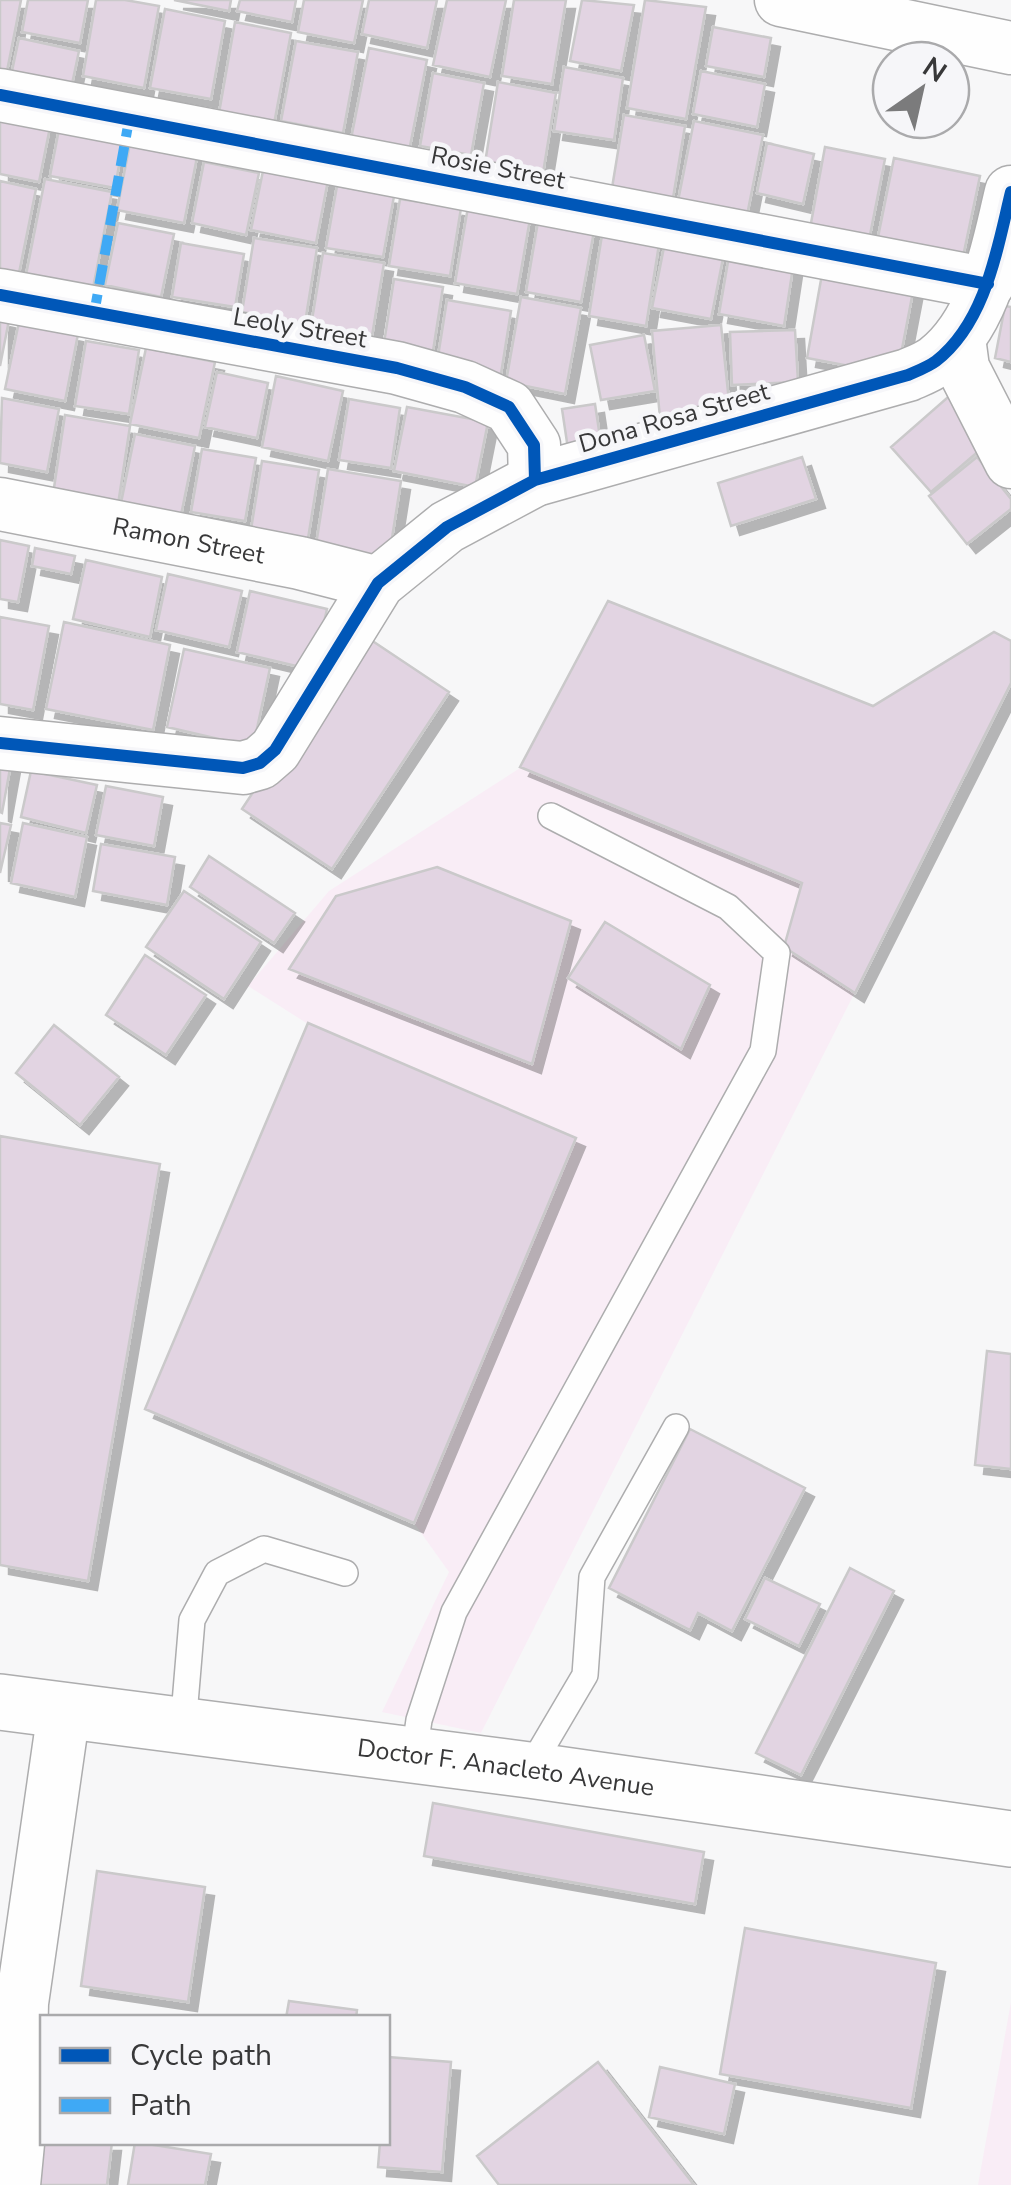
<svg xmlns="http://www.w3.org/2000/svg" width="1011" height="2185" font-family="'Nunito Sans',sans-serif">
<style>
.industrial{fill:#f9edf6}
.building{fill:#e2d4e2;stroke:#cac9ca;stroke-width:2.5;filter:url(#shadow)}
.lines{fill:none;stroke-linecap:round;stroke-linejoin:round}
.lane-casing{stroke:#adadae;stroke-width:28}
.street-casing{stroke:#adadae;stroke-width:55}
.secondary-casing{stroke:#adadae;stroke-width:58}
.lane{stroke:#fefefe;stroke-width:25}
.street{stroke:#fefefe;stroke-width:52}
.secondary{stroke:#fefefe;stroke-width:55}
.quiet{stroke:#3fa9f5;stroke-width:10;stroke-dasharray:20 10;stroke-linecap:butt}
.cycleway-casing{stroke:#f6f6f9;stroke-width:19}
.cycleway{stroke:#0057b8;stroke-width:12}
.labels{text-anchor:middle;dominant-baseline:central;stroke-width:9;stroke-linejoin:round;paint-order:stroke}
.street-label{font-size:25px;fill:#383839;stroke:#f6f6f9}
</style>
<defs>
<filter id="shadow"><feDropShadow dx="9" dy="9" stdDeviation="0" flood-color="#0004"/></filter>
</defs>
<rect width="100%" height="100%" fill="#f7f7f8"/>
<!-- industrial -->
<path class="industrial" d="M608,601L873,706L994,632L1011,683L481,1733L382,1712L449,1572L414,1523L145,1409L308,1024L248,986L329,891L520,768Z
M1011,2002V2185H978Z"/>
<!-- building -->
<path class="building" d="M0,0H21L7,71L0,69Z
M28,0H88L80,43L22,32Z
M96,0H125L159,6L144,88L83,76Z
M174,0H231L229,11Z
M240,0H296L292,22L237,11Z
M304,0H363L354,43L298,32Z
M369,0H437L427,48L362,34Z
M447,0H506L490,77L433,65Z
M514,0H566L552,84L502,76Z
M582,0L634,5L621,71L570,61Z
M645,0L706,7L686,119L627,108Z
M165,9L225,21L211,99L150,88Z
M235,22L291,33L274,124L219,113Z
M713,27L771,38L764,77L706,66Z
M19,38L79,51L72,84L12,71Z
M296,41L358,52L343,133L281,121Z
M369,48L427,60L409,151L351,139Z
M564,67L623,78L614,140L554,131Z
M701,71L765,84L757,127L693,114Z
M433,73L484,83L471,155L420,146Z
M498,82L556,93L543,173L485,163Z
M0,106L52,117L39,182L0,174Z
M624,115L685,126L672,204L611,194Z
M61,119L125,131L115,188L50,176Z
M694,121L763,135L745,225L676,211Z
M132,133L199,147L184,223L117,210Z
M767,143L814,154L803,204L757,193Z
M825,147L885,159L868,245L809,234Z
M894,158L980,176L961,266L876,247Z
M265,161L329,175L316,243L251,230Z
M204,162L259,173L246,235L192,223Z
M45,179L112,192L92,293L25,280Z
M0,181L36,189L18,278L0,274Z
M337,186L394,196L383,257L326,248Z
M400,199L461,208L450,276L389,266Z
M469,201L531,213L517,294L455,283Z
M539,216L595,226L581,302L526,292Z
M118,223L174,234L161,297L105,285Z
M603,229L660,238L646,326L589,316Z
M254,238L317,248L305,323L242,312Z
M665,242L724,253L711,319L652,308Z
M181,243L244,254L235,307L172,297Z
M323,253L384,263L370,348L309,338Z
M729,256L793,267L784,326L719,314Z
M824,263L915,281L897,375L807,358Z
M394,279L443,287L433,351L384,343Z
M521,297L581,308L565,394L506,382Z
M447,300L511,311L500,380L436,369Z
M1005,306L1011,307V362L995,358Z
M0,318L9,320L0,366Z
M19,322L78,334L65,401L5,389Z
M721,325L730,411L660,418L652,331Z
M795,330L798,382L732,385L730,332Z
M644,335L655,391L601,400L590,345Z
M86,341L139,350L129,414L75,406Z
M146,348L215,362L199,438L130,424Z
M217,372L268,383L257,438L205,427Z
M276,376L343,391L328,461L262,447Z
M955,391L995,437L931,492L891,447Z
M2,398L59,409L47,472L0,463Z
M349,399L400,408L391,468L339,460Z
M595,404L601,444L568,449L562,409Z
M407,407L488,422L475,487L394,471Z
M65,415L130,426L117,511L52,501Z
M135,434L195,446L180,520L120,508Z
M202,449L256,458L245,521L191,512Z
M802,457L816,499L731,526L718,483Z
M977,457L1011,499V509L967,544L929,496Z
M262,461L319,470L306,551L249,542Z
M328,469L401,481L388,563L315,551Z
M0,540L29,546L18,602L0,599Z
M35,548L75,556L71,574L32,566Z
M86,560L162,577L150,637L73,619Z
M168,574L242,591L229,647L156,630Z
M250,591L327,609L313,670L237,652Z
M608,601L873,706L994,632L1011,641V683L855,993L784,947L802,883L520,767Z
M0,617L49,626L33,710L0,704Z
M64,622L170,645L153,730L46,709Z
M359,632L449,692L332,869L242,809Z
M184,649L270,668L253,747L167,727Z
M0,761L11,763L2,813L0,812Z
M31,771L97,785L86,833L21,817Z
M106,786L163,797L154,846L96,835Z
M0,823L11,825L0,873Z
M23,823L87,837L75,897L11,883Z
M101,844L175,857L167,905L93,891Z
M209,856L295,913L274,943L190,887Z
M437,867L571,921L532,1064L289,969L336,896Z
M184,891L261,942L224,999L146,947Z
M605,922L710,985L681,1049L568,978Z
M145,955L206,995L166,1055L106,1015Z
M308,1023L576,1138L414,1523L145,1409Z
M54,1025L119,1077L80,1125L16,1073Z
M0,1136L160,1164L88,1581L0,1565Z
M987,1351L1011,1354V1469L975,1465Z
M690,1429L805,1488L732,1631L698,1613L690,1630L609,1588Z
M850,1568L894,1591L801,1775L756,1753Z
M765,1578L820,1604L799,1646L745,1619Z
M433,1803L704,1852L695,1904L424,1856Z
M97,1871L205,1887L188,2002L81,1986Z
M745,1928L936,1963L911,2108L720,2074Z
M289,2001L357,2010L356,2018H286Z
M388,2057L451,2062L442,2172L378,2167L380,2142H388Z
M598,2062L694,2185H499L477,2156Z
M660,2067L735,2084L724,2134L649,2117Z
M42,2142H112L107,2185H33Z
M135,2142L211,2154L205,2185H128Z"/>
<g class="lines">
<defs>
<path id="lane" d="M183,1727L192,1620L217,1573L264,1549L345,1573
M414,1755L419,1720L454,1612L763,1051L777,953L728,907L551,816
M529,1770L585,1675L592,1577L676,1427"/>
<g id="street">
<path d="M781,0L1011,48"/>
<path d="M0,95L988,284"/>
<path d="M0,295L397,368L465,387L509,407L534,445L535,480"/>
<path d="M959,338L963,368L1011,462"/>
<path id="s1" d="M0,504L300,563L378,583"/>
<path d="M0,743L243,768L260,763L275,750L378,583L447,527L535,480L908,375C917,371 928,367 936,361C986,322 997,249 1011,192"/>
<path d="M14,2185L19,2133L22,2003L64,1711"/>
</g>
<g id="secondary">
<path id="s2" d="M0,1702L529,1770L1011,1839"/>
</g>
</defs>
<!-- lane casing -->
<use href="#lane" class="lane-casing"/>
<!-- street casing -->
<use href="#street" class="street-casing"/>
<!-- secondary casing -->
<use href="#secondary" class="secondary-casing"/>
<!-- lane -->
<use href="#lane" class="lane"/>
<!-- street -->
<use href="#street" class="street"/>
<!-- secondary -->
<use href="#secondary" class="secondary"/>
<!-- quiet -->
<path class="quiet" d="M94,314L129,120"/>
<defs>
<path id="cycleway" d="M0,95L988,284
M0,295L397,368L465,387L509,407L534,445L535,480
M0,743L243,768L260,763L275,750L378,583L447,527L535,480L908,375C917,371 928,367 936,361C986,322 997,249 1011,192"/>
</defs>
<!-- cycleway casing -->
<use href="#cycleway" class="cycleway-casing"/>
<!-- cycleway -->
<use href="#cycleway" class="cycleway"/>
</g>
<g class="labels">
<!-- street labels -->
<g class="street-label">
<text transform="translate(498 168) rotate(11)">Rosie Street</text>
<text transform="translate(300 328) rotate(10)">Leoly Street</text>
<text transform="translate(674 418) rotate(-16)">Dona Rosa Street</text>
<text stroke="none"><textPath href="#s1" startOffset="192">Ramon Street</textPath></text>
<text stroke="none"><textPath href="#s2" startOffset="510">Doctor F. Anacleto Avenue</textPath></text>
</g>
</g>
<!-- legend -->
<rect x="40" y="2015" width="350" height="130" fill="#f6f6f9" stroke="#aaaaac" stroke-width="2.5"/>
<rect x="60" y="2048" width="50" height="15" fill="#0057b8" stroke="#aaaaac" stroke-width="2.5"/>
<text x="130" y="2065" font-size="30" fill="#383839">Cycle path</text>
<rect x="60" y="2098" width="50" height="15" fill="#3fa9f5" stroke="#aaaaac" stroke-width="2.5"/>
<text x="130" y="2115" font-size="30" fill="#383839">Path</text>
<!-- north arrow -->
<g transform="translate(921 90) rotate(34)"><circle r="48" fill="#f6f6f9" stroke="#aaaaac" stroke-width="2.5"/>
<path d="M0-8L18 38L0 25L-18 38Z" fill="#7b7b7c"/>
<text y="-15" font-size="28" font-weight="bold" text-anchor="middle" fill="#383839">N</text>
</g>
</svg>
